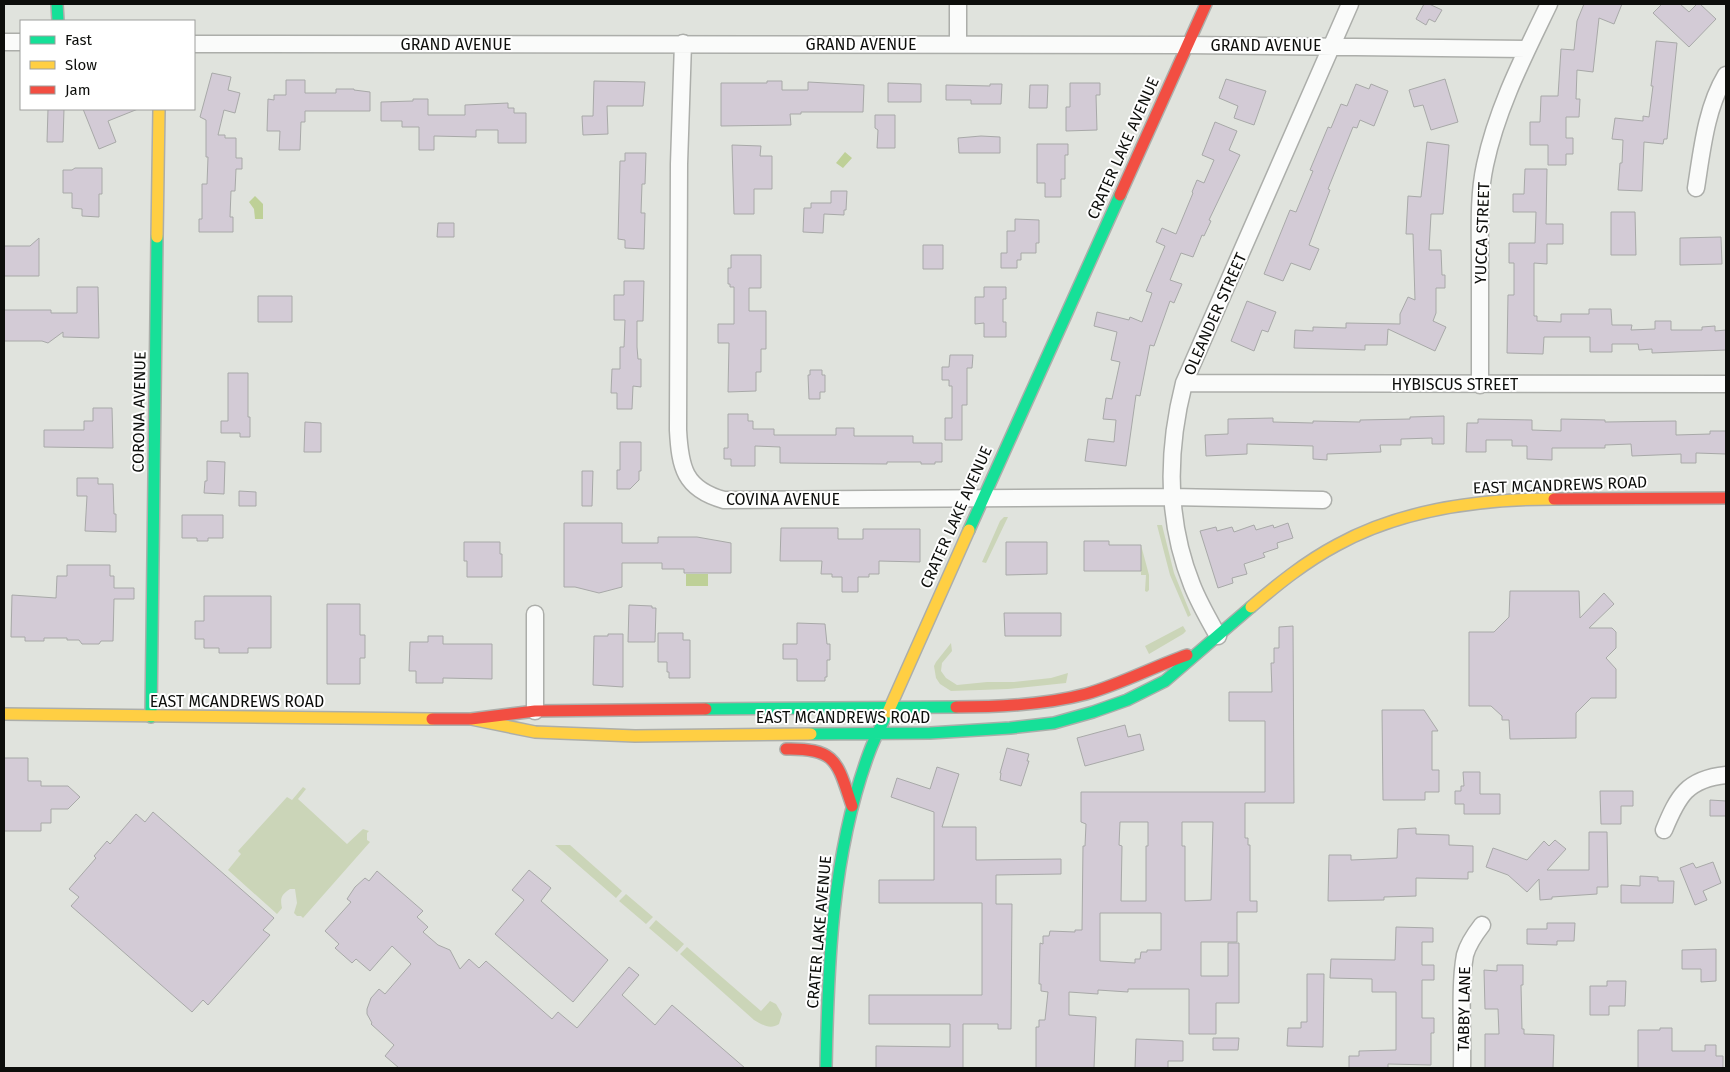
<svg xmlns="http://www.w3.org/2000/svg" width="1730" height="1072" font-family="'Fira Sans',sans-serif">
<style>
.green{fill:#cbd5b8}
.water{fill:#bed097}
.building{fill:#d3cbd6;stroke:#a8a9a8;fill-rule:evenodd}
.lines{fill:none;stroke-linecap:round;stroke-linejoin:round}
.street-casing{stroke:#acaeaa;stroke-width:19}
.fast-casing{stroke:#acaeaa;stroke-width:14}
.slow-casing{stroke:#acaeaa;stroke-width:14}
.jam-casing{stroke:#acaeaa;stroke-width:14}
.street{stroke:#fafbfa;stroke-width:16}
.fast{stroke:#16e098;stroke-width:11}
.slow{stroke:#ffcf43;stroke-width:11}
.jam{stroke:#f24e42;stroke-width:11}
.labels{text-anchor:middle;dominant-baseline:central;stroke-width:4;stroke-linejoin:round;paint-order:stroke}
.street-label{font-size:16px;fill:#0d0e0b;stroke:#fff}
</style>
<rect width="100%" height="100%" fill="#e0e3dd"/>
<!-- green -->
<path class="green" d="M1004,517H1008L986,563L982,562L1000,521Z
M1157,525H1162L1174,573L1191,615L1188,617L1170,575Z
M1141,545L1149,575V590L1147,592L1145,591L1146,575H1141Z
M1183,626L1186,631L1183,634L1149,654L1145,646Z
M951,643L952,651L942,663L941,671L946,678L957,685L987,682H1014L1051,678L1068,673L1066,683L1008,689L951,691L940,684L936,678L934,666L936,662Z
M303,787L306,789L298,799L347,844L363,829L369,831L367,833V840L370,842L303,918L301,916H297L294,913L297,903L295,889H290C281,895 280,898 282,908L277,914L228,870L241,854L238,851L287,797L292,800Z
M555,845H570L622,891L616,898Z
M626,894L653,917L646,924L619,901Z
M656,920L684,944L677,952L649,928Z
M687,947L761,1011L770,1001L776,1004L782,1014L779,1024C770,1030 763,1025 754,1020L680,954Z"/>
<!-- water -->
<path class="water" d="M845,152L852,158L843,168L836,163Z
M255,196L263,204V219H255L254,209L249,202Z
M686,574H708V586H686Z"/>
<!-- building -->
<path class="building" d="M1424,4H1429L1442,10L1435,22L1429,19L1426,25L1416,19Z
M1584,4H1622L1614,24L1599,18L1593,72L1577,70L1576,99H1580L1579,117H1566V138H1573V154H1566V165H1548V145H1530V122H1540L1541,96H1558L1561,49L1574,50L1577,21Z
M1662,4H1680L1689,12L1697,4H1700L1716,19L1689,47L1653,13Z
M1656,41L1677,43L1667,139H1664L1663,144L1644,142L1642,191L1618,190L1620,163H1622L1623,140L1612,139L1615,118L1643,121V116L1649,117L1653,86H1651Z
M212,73L231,77L228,90L240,93L235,113L224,110L218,135H225V138H236V158H242V169H236L235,191H231L230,217H233V232H199V219H202V184H207L208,157H206V120L200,117Z
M1226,79L1266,91L1254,125L1234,118L1238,106L1219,98Z
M1445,79L1458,122L1431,130L1423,105L1414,107L1409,90Z
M286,80H305V93H336V89H354V90L370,92V111H305V122H301L300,150H279L280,131H267L268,99L274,100V95H286Z
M594,81L645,82L643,106H607L608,134L583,135L582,116H593Z
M767,81H782V90H808V82L864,85L863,112H801V114H790L791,125L721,126V83H767Z
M888,83L921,84V102H888Z
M1070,83H1100V95H1096L1097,130L1066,131V107H1070Z
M990,84H1002L1001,104H971V100H946V85L990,86Z
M1356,84L1369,89L1371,84L1388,91L1374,126L1360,120L1357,128L1353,127L1328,189L1330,190L1309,245L1319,249L1310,270L1291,263L1283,281L1264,274L1290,210L1296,212L1313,171L1310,170L1328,127L1331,128L1341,104L1347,106Z
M1030,85H1048L1047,108H1029Z
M413,99H428V115H465V105L508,103V108H514V113H526V143H498V130H476V137L434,136V150H419V127H402V121H381V102L413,101Z
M48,109H64L63,142H47Z
M83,109H138L108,121L116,142L99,149Z
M875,115H895V148H877L878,130L875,128Z
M1215,122L1237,131L1229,150L1240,155L1209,220L1211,221L1204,236L1202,235L1193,257L1181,253L1170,280L1182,284L1174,303L1170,301L1154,346L1150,345L1140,396L1136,395L1126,466L1085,461L1088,439L1114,442L1116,420L1103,419L1106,398L1112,399L1120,362L1111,360L1117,332L1094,326L1097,312L1129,320L1130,317L1142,322L1152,293L1146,291L1165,246L1156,242L1162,228L1176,234L1193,193L1192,192L1197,180L1204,183L1214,160L1202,155Z
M981,136L1000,137V153H959L958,138Z
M1427,142L1449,145L1443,214H1431L1429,250H1441L1442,275H1445V288H1436V313L1433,321L1446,327L1435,351L1388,329L1387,345H1365V350L1294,348L1295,330L1313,331V327L1346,328V323L1400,324V314L1408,297L1415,300L1413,234H1406L1408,196L1421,197Z
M1037,144H1068V155H1065V179H1061V197H1045V183H1037Z
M732,145L761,146L760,156H772V189H754V214H734Z
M625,153H646L645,184H642L641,213H645L644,249L625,248V240L618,239L620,161H625Z
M75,168H102V194H99V217L82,216V209L72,208V193H63V170H72Z
M1525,169H1547L1546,224H1563V244H1547V264L1534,263V316H1537V321L1561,322V314H1589V309H1611L1612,325H1632L1631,330L1655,329V321H1671V330H1702V327L1715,326V331L1726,330V350L1652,353V349L1639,350L1638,344H1612V352H1590V337H1544L1543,354L1507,353L1508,295H1514V263H1509V243H1535L1536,212H1513V194H1524Z
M831,191H847L846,210H844V215L824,214L823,233L803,232L804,208H811V203H831Z
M1611,212H1635L1636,255H1611Z
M1015,219L1039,220V243H1036V253H1021V260H1017V268H1001V253H1007V231H1015Z
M438,223H454V237H437Z
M1721,237L1722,264L1680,265V238Z
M39,238V276H4V246H30Z
M923,245H943V269H923Z
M731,255H761V288H749V311H766V349H761V372H756V391L728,392L729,343H718V324H734V287H730V284H728V268H731Z
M624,281H644L643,321H637V347L638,359H641V387L633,386L632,409H617V393H611L612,369H620V347H624L625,320H614V295H624Z
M77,287H98L99,338L63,337V332L48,343L42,341H4V310H51V313H77Z
M984,287H1006V299H1003V322H1006V337H984V323L975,324V297H984Z
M258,296H292V322H258Z
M1247,301L1276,312L1268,332L1262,330L1254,351L1231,341Z
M950,355H973L972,368H967V405H962V440H945V418H952V386H949V380H942V367H949Z
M810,370H822V375H825V392H820V399H809L808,375H810Z
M228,373H248V417H250V437H240V433H221V421H228Z
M93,408H112L113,448L44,447V430H84V421H93Z
M728,414H748V421H753V429H774V435H836V428H854V436H913V443H942V462H935V464H921V462H887V464L780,463V447L755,446V466H731V459H724V448H728Z
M1444,416V444H1432V438L1401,439V445H1380L1381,452L1327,454V460L1313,459V446L1247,444V454L1206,456L1205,435L1228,434V419L1273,418V422L1313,423V421L1360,422V420L1410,419V417Z
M1478,419L1532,420V430L1561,431V419L1605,420V422L1676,421V435L1710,434V431H1726V454L1696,453V463H1681V454L1632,456L1631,444L1605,445V448H1552V460L1527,459V446H1512V440H1486V452H1466L1467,423H1478Z
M305,422L321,423V452H304Z
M620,442H641V471H639V480L630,489H617V470H620Z
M207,461L225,462L224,494L204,493L205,481H207Z
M582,471H593L592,506H582Z
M77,478H98V484H113L114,514H116V532L85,531L87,496H77Z
M239,491L256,492V506H239Z
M182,515H223V538H208V541H197V538H182Z
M564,523H622V543H658V537H697L731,543V573H684V569H662V563H622V587L599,593L575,587H564Z
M1288,523L1293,538L1277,543L1278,548L1263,553L1265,557L1244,564L1247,574L1232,578L1233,583L1218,588L1200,531L1216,527L1217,531L1232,527L1234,532L1254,525L1256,530L1273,525L1274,528Z
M781,528H838V539H863V529H920V562L879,561V574H869V577H858V592H842V577H832V574H821L822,561H780Z
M1084,541H1109V545H1141V571H1084Z
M464,542H500V554H502V577H467V561H464Z
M1006,542H1047V574L1006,575Z
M67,565H110V576H114V588H134V599H114L113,641H101L99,644H82L79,640H67V638H44V641H25V637H11L12,595L56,598L57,576H67Z
M1510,591H1579L1580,618L1604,593L1614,604L1589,628H1612L1616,632V648L1606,658L1616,669V698H1591L1576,713V738L1510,739L1509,720H1502V716L1491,706H1469V632H1494L1509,617Z
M204,596H271V648H248V653H219V648H204V639H195V621H204Z
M327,604H360V635H365V658H360V684H327Z
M629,605L652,606V608H656L655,642H628Z
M1004,613H1061V636H1005Z
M797,623L825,624L827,644H830V660H827V677H825V681H797V659H783V644H797Z
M1293,626L1294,803H1245V838H1248V845H1250V901H1257V912H1237V942H1201V976H1228V943H1239V1003H1216V1034H1189V989H1128V992L1098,990V994L1069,992V1015L1096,1017L1094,1068H1036V1027H1039V1020H1045L1048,992L1041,991V984H1039L1040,943L1043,944V936H1049L1050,931L1075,932V930H1082L1083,846H1085L1086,824L1081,822V792H1265V721H1229V692H1272L1271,663H1274V648H1279V627ZM1120,822H1148V846H1146V901H1121L1122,846L1119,845ZM1182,822H1213L1211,900L1185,901V846H1182ZM1100,913H1161V950H1147V952H1141L1140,959H1135V963L1100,961Z
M658,633H683V640H690V678H669V672H667V662H658Z
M608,634H623V687L593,685L594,636H608Z
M428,636H443V644H492V679L443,678V683H416V671H409L410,642H428Z
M1382,710H1424L1438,731H1432V770H1439V792H1425V800H1383Z
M1125,725L1128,737L1140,734L1144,750L1085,766L1077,738Z
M1007,748L1029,754L1027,761H1029L1021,786L1000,780L1001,773H1000Z
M4,758H28V781H41V786H68L80,797L68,809H51V823H41V831H4Z
M937,767L959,774L942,827H976V860L1061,859V874L996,875V904H1012L1011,1029H998V1024H963V1068H876V1046L950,1047V1024H869V995H982V903H879V880H934V812L891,797L897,778L930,789Z
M1463,772H1480V794H1500V814H1464V804H1455V791H1461V786H1464Z
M1600,791H1633V806H1621V824H1601Z
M1710,800L1726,801V816H1710Z
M153,812L274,918L263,930L270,935L208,1005L203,1000L192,1012L71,906L79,897L69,889L96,858L94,856L107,841L110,844L136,814L145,822Z
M1416,828V834L1449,835V845L1473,846V872H1468V879L1416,878V896L1384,897V900L1328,901L1329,855H1351V860L1397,858L1398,829Z
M1589,832H1607L1608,887H1597V894L1552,897V899L1540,900L1539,879L1527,892L1508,875L1486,867L1493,848L1527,860L1544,841L1549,846L1555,840L1566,849L1547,870H1589Z
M1713,862L1721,883L1703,891L1707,900L1695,905L1680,868L1693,863L1696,868Z
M529,870L551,888L541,901L608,960L573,1002L495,934L524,900L512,890Z
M377,871L423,911L417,917L428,927L423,932L438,945L450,950L460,969L469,959L479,968L486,961L552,1019L558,1012L577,1028L629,967L639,975L622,995L655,1025L672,1005L745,1068H399L385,1056L394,1045L371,1024L372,1023L367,1014V1009L371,998L379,989L385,994L411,964L392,946L370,971L356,959L352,963L335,948L339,944L325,931L351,902L347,899L355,887L365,878L369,881Z
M1640,876L1658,877V881H1674L1673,903H1621V885L1640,886Z
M1547,923H1575L1574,941H1557V945L1527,944V929H1547Z
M1396,927L1433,928V942H1422V965H1434V980H1422V1018H1434V1033H1431V1065L1388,1064V1068H1349V1056H1359V1051L1396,1050V992H1372V979L1330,978L1331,959L1395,960Z
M1716,949V981L1701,982V969H1682V950Z
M1497,965H1523V985H1521L1522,1029H1524V1034L1554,1035L1553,1068H1485V1034H1499L1498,1009H1485L1484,970L1497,971Z
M1307,974H1324L1323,1047L1287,1046L1288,1028H1301V1022H1307Z
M1607,981H1626L1625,1006H1609V1015H1590V986H1607Z
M1660,1028H1672V1051H1705V1045H1716V1056H1723V1068H1638V1030H1660Z
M1213,1038H1239L1238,1050H1213Z
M1136,1039L1183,1041V1061H1168V1068H1135Z"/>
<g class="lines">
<defs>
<path id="street" d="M4,42H21
M683,43L679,164L678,430C680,467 684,489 724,500L1171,497L1323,500
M194,44L1187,45L1527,49
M958,44V4
M1696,188C1702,150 1706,108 1726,75
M1184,383L1726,384
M1480,385C1480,344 1480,304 1480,263C1480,231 1478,197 1485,165C1497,108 1524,56 1549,4
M535,614V711
M1218,636C1209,620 1199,603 1192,585C1166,520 1167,450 1184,383L1350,4
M1664,830C1678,796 1687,779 1726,775
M1462,1068C1463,1034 1459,988 1465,955C1468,944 1475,934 1482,925"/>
<path id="fast" d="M57,4L58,21
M969,530L1120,195
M706,709L956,707
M151,717L157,237
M811,734L930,733L1010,728L1054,723L1093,712L1127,700L1165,681L1251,607
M826,1068C828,963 832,853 869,753C874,739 881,726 888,712"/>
<path id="slow" d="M157,237L159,109
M1251,607C1278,584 1305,562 1337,545C1402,509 1480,499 1554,499
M888,712L969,530
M4,714L432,719
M471,719L535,732L635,736L811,734"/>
<path id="jam" d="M1120,195L1206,4
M1554,499L1726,498
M956,707C999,707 1045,705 1086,694C1121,684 1153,667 1187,655
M432,719H471L535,711L706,709
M786,749C837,748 837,762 852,806"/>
</defs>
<!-- street casing -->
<use href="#street" class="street-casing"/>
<!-- fast casing -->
<use href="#fast" class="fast-casing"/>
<!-- slow casing -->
<use href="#slow" class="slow-casing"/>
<!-- jam casing -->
<use href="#jam" class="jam-casing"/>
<!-- street -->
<use href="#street" class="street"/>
<!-- fast -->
<use href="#fast" class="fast"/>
<!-- slow -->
<use href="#slow" class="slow"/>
<!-- jam -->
<use href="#jam" class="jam"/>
</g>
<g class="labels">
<!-- street labels -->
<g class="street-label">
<text x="456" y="44">GRAND AVENUE</text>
<text x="861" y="44">GRAND AVENUE</text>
<text x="1266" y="45">GRAND AVENUE</text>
<text transform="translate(1123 148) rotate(-66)">CRATER LAKE AVENUE</text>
<text transform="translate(1482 233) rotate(-88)">YUCCA STREET</text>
<text transform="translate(1215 314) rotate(-66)">OLEANDER STREET</text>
<text x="1455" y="384">HYBISCUS STREET</text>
<text transform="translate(139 412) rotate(-89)">CORONA AVENUE</text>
<text transform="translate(1560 485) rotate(-2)">EAST MCANDREWS ROAD</text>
<text x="783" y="499">COVINA AVENUE</text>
<text transform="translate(956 517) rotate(-66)">CRATER LAKE AVENUE</text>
<text x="237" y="701">EAST MCANDREWS ROAD</text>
<text x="843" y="717">EAST MCANDREWS ROAD</text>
<text transform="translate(819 932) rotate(-85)">CRATER LAKE AVENUE</text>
<text transform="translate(1464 1009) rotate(-89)">TABBY LANE</text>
</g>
</g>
<!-- border -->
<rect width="1730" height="1072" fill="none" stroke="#0d0e0b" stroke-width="10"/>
<!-- legend -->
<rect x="20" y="20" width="175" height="90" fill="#ffffff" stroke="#9e9f9d"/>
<rect x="30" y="36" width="25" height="8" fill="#16e098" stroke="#9e9f9d"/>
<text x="65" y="45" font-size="15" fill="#0d0e0b">Fast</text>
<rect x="30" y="61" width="25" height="8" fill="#ffcf43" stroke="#9e9f9d"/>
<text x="65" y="70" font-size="15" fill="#0d0e0b">Slow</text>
<rect x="30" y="86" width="25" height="8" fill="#f24e42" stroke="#9e9f9d"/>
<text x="65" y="95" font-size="15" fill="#0d0e0b">Jam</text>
</svg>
